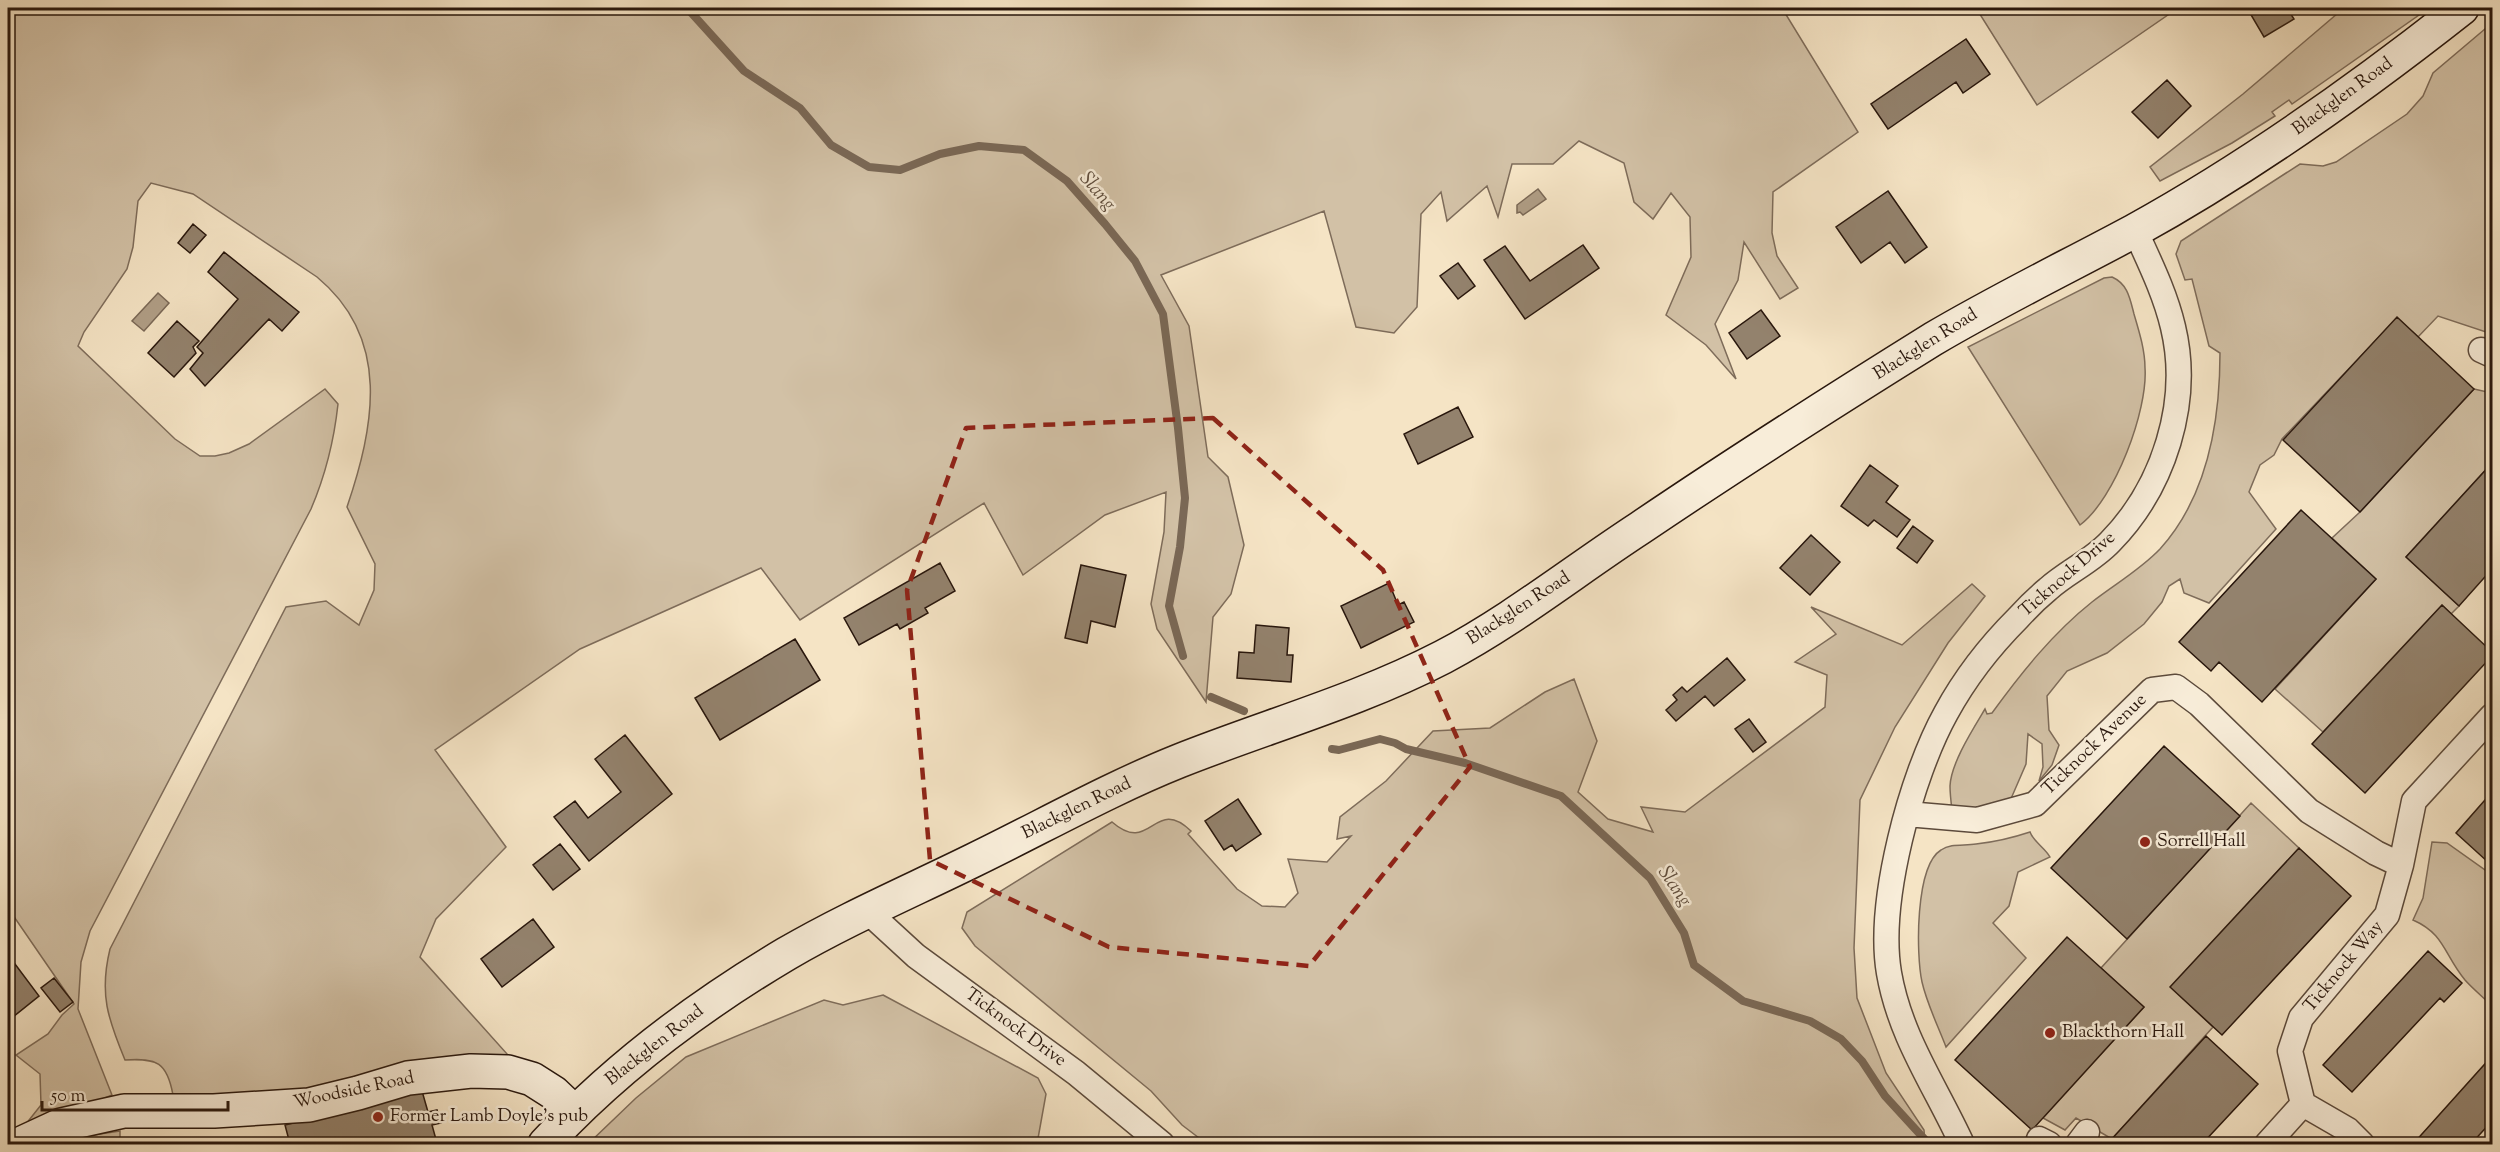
<svg xmlns="http://www.w3.org/2000/svg" width="2500" height="1152" font-family="'Sorts Mill Goudy',serif">
<style>
.green{fill:#d2c1a6;stroke:#7e6c5a;stroke-width:1.5}
.water{fill:#b09e86;stroke:#7a6856;stroke-width:1.5}
.lines{fill:none;stroke-linecap:round;stroke-linejoin:round}
.stream{stroke:#7a6856;stroke-width:8}
.building{fill:#93826d;stroke:#29170d;stroke-width:1.5}
.street-casing{stroke:#5c4a3b;stroke-width:27}
.secondary-casing{stroke:#29170d;stroke-width:36}
.street{stroke:#f8edd9;stroke-width:24}
.secondary{stroke:#f8edd9;stroke-width:33}
.marked{fill:none;stroke:#8f2418;stroke-width:4.5;stroke-dasharray:12 8;stroke-linejoin:round}
.poi-dot{fill:#8f2418;stroke:#f8edd9;stroke-width:2}
.labels{text-anchor:middle;dominant-baseline:central;stroke-width:5;stroke-linejoin:round;paint-order:stroke}
.street-label{font-size:18px;fill:#29170d;stroke:#f8edd9}
.poi-label{font-size:18px;fill:#29170d;stroke:#f8edd9;text-anchor:start}
.water-label{font-size:20px;font-style:italic;fill:#5f4d3d;stroke:#f8edd9}
</style>
<rect width="100%" height="100%" fill="#f5e4c5"/>
<filter id="stains"><feTurbulence type="fractalNoise" baseFrequency=".00333" numOctaves="4"/><feColorMatrix values="0 0 0 0 .2 0 0 0 0 .09 0 0 0 0 .02 0 0 0 .5 -.17"/></filter>
<radialGradient id="worn" r=".72"><stop offset=".6" stop-color="#630" stop-opacity="0"/><stop offset="1" stop-color="#630" stop-opacity=".3"/></radialGradient>
<!-- green -->
<path class="green" d="M8,8H1794L1785,13L1858,132L1773,192L1772,233L1777,256L1798,288L1780,299L1744,242L1738,280L1715,324L1736,379L1706,345L1666,315L1691,257L1690,217L1671,193L1653,219L1634,202L1624,163L1579,141L1553,164H1512L1498,217L1487,186L1447,221L1441,192L1421,214L1417,307L1394,333L1356,327L1324,211L1161,275L1189,326L1208,457L1228,477L1244,545L1231,594L1213,617L1206,702L1157,629L1151,604L1164,532L1166,492L1105,515L1023,575L984,503L800,620L761,568L580,649L435,750L506,847L436,919L420,957L508,1055L420,1062L334,1093L173,1095C167,1062 157,1058 125,1060C108,1019 99,994 110,949L286,607L326,601L359,625L374,590L375,564L347,507C374,427 392,339 317,277L193,194L151,183L138,201L133,247L127,269L84,332L78,346L175,439L200,456H215L229,453L249,444L325,389L338,404C334,441 326,474 311,509L90,931L81,962L78,1009L112,1095L18,1134L41,1105L40,1074L16,1055L48,1034L62,1015L74,1004L8,908Z
M1976,8H2178L2037,105Z
M2344,8H2429L2292,104L2289,100L2272,112L2275,116L2232,143L2160,181L2150,167L2243,94Z
M2492,23V334L2438,316L2418,337L2397,318L2282,439L2274,455L2260,465L2249,492L2276,529L2209,603L2184,593L2180,579L2169,586L2162,602L2144,624L2107,653L2067,671L2047,696L2049,730L2059,745L2052,765L2039,781L2043,767L2042,744L2028,734L2026,764L2010,801L1987,810H1952C1951,802 1950,794 1950,786C1951,763 1973,729 1985,709L1987,714L1992,713C2021,673 2053,633 2092,602C2115,584 2140,570 2160,549C2208,496 2220,421 2220,353L2209,346L2192,279L2185,280L2176,254L2181,241L2300,164L2323,166L2336,162L2407,114L2423,96L2433,73Z
M2112,277C2128,284 2130,299 2134,314C2139,331 2145,350 2145,368C2148,410 2115,499 2080,525L1968,347L2104,278Z
M2474,389L2492,393V463L2406,557L2459,606L2451,614L2442,605L2323,732L2275,689L2376,579L2332,538L2360,512Z
M1972,584L1985,596L1948,643L1895,727L1860,800L1854,948L1857,998L1886,1073L1924,1130L1925,1144H1207L1182,1125L1151,1091L975,946L962,928L967,912L1112,822C1151,856 1154,795 1191,831L1188,834L1237,889L1262,906L1285,907L1298,893L1288,859L1327,862L1351,836L1337,839L1340,817L1386,781L1433,731L1490,728L1545,692L1574,679L1597,741L1578,792L1608,819L1653,832L1641,807L1685,812L1825,707L1827,675L1795,662L1836,634L1811,607L1902,645Z
M2251,803L2299,848L2171,987L2213,1027L2112,1139L2076,1118L2065,1130L2043,1118L2144,1007L2101,968Z
M2030,832C2033,841 2045,848 2050,857L2018,872L2009,906L1993,923L2026,958L1946,1047C1938,1026 1927,1004 1922,982C1916,955 1915,866 1941,850C1951,843 1964,846 1976,844C1995,842 2012,838 2030,832Z
M2432,842L2447,843L2492,875V1006C2483,997 2473,989 2465,980C2444,955 2445,934 2413,920L2423,898Z
M883,995L1038,1078L1046,1094L1037,1144H588L636,1098L686,1057L824,1000L843,1005Z
M120,1131V1144H99L96,1140L93,1144H61L80,1137Z"/>
<!-- water -->
<path class="water" d="M1538,189L1546,199L1523,215L1520,212L1517,213V205Z
M158,293L169,303L144,331L132,321Z"/>
<g class="lines">
<!-- stream -->
<path class="stream" d="M687,8L744,71L800,108L831,145L869,167L900,170L940,154L979,146L1024,150L1067,181L1105,224L1135,261L1163,314L1178,428L1185,498L1180,547L1169,606L1183,656
M1211,697L1244,711
M1332,749L1339,750L1380,739L1395,743L1406,749L1465,763L1561,796L1650,878L1684,933L1694,965L1743,1001L1810,1021L1841,1039L1862,1061L1885,1096L1929,1144"/>
</g>
<!-- building -->
<path class="building" d="M2247,8H2287L2294,19L2264,37Z
M1966,39L1990,74L1963,93L1956,82L1888,129L1871,104Z
M2167,80L2191,106L2158,138L2132,112Z
M1888,191L1927,247L1905,263L1890,242L1861,263L1836,227Z
M193,224L206,235L190,253L178,243Z
M1583,245L1599,268L1525,319L1484,260L1505,246L1530,281Z
M224,252L299,312L282,331L269,319L205,386L190,369L203,353L197,347L238,299L208,272Z
M1458,263L1475,286L1458,299L1440,276Z
M1761,310L1780,336L1747,359L1729,333Z
M2397,317L2474,389L2360,512L2283,440Z
M177,321L199,341L193,347L196,353L174,377L148,353Z
M1458,407L1473,437L1418,464L1404,434Z
M2492,463V569L2459,606L2406,557Z
M1870,465L1898,486L1886,502L1910,520L1897,537L1874,520L1868,526L1841,506Z
M2301,510L2376,579L2262,702L2219,662L2211,671L2179,642Z
M1913,526L1933,541L1917,563L1897,548Z
M1811,535L1840,562L1810,595L1780,568Z
M940,563L955,591L925,608L928,613L900,629L897,624L859,645L844,618Z
M1081,565L1126,575L1115,627L1091,621L1087,643L1065,638Z
M1389,583L1398,605L1404,602L1414,622L1361,648L1341,606Z
M2442,605L2492,652V656L2365,793L2312,744Z
M1256,625L1289,628L1287,655H1293L1291,682L1237,678L1239,652L1254,653Z
M795,639L820,680L720,740L695,698Z
M1727,658L1745,680L1714,706L1705,696L1676,721L1666,710L1677,700L1673,695L1682,687L1687,692Z
M1749,719L1766,742L1753,752L1735,729Z
M625,735L672,794L589,861L554,817L575,801L588,818L621,792L595,759Z
M2164,746L2240,816L2127,939L2051,868Z
M2492,792V859L2489,863L2456,833Z
M1238,799L1261,834L1236,851L1232,845L1224,850L1205,821Z
M560,844L580,869L553,890L533,865Z
M2299,848L2351,896L2222,1035L2170,987Z
M533,919L554,947L502,987L481,959Z
M2067,937L2144,1007L2032,1130L1955,1060Z
M2428,951L2462,983L2444,1002L2440,998L2352,1092L2323,1065Z
M15,964L39,996L8,1021V970Z
M54,978L73,1002L60,1012L41,988Z
M2206,1036L2258,1084L2202,1144H2111L2109,1142Z
M2492,1056V1121L2471,1144H2413Z
M422,1091L428,1112L437,1110L441,1123L432,1125L437,1143L429,1144H290L285,1125Z"/>
<g class="lines">
<defs>
<path id="street" d="M2481,350L2492,355
M1907,814L1977,820L2035,804L2152,690L2176,687L2199,704L2309,811L2376,853L2401,865
M867,911L916,956L1076,1073L1162,1144
M2039,1139L2049,1144
M1962,1144C1936,1087 1900,1037 1889,973C1877,902 1911,776 1946,713C1965,678 1990,646 2018,618C2027,608 2037,598 2048,589C2067,572 2092,561 2110,542C2164,487 2191,402 2173,327C2165,293 2149,261 2135,230
M2078,1144L2087,1132
M2267,1144L2303,1104
M2362,1144L2348,1130L2303,1104L2290,1051L2301,1018L2387,915L2401,865L2414,801L2492,716"/>
<path id="secondary" d="M20,1144L61,1125L124,1111H214L309,1105L358,1093L408,1078L471,1071L508,1072L532,1079L554,1093L574,1112
M545,1144C615,1068 697,1007 786,954C846,919 911,891 974,860C1042,827 1109,789 1179,761C1267,726 1358,701 1443,657C1513,620 1574,571 1640,528C1736,463 1835,400 1933,339C1999,300 2067,267 2134,231C2250,167 2358,90 2462,8"/>
</defs>
<!-- street casing -->
<use href="#street" class="street-casing"/>
<!-- secondary casing -->
<use href="#secondary" class="secondary-casing"/>
<!-- street -->
<use href="#street" class="street"/>
<!-- secondary -->
<use href="#secondary" class="secondary"/>
</g>
<!-- marked area -->
<path class="marked" d="M1213,418L1383,570L1470,767L1309,966L1109,947L930,860L907,590L966,428Z"/>
<!-- markers -->
<g class="poi-dot">
<circle cx="2145" cy="842" r="6"/>
<circle cx="2050" cy="1033" r="6"/>
<circle cx="378" cy="1117" r="6"/>
</g>
<g class="labels">
<!-- street labels -->
<g class="street-label">
<text transform="translate(2343 97) rotate(-36)">Blackglen Road</text>
<text transform="translate(1926 345) rotate(-32)">Blackglen Road</text>
<text transform="translate(2068 575) rotate(-41)">Ticknock Drive</text>
<text transform="translate(1519 609) rotate(-33)">Blackglen Road</text>
<text transform="translate(2095 745) rotate(-44)">Ticknock Avenue</text>
<text transform="translate(1077 809) rotate(-26)">Blackglen Road</text>
<text transform="translate(2344 967) rotate(-50)">Ticknock Way</text>
<text transform="translate(1015 1028) rotate(36)">Ticknock Drive</text>
<text transform="translate(655 1046) rotate(-38)">Blackglen Road</text>
<text transform="translate(354 1091) rotate(-12)">Woodside Road</text>
</g>
<!-- poi labels -->
<g class="poi-label">
<text x="2157" y="842">Sorrell Hall</text>
<text x="2062" y="1033">Blackthorn Hall</text>
<text x="390" y="1117">Former Lamb Doyle's pub</text>
</g>
<!-- water labels -->
<g class="water-label">
<text transform="translate(1097 192) rotate(49)">Slang</text>
<text transform="translate(1674 887) rotate(56)">Slang</text>
</g>
</g>
<!-- margin -->
<rect width="2500" height="1152" fill="none" stroke="#f5e4c5" stroke-width="30"/>
<rect x="9" y="9" width="2482" height="1134" fill="none" stroke="#29170d" stroke-width="3"/>
<rect x="15" y="15" width="2470" height="1122" fill="none" stroke="#29170d" stroke-width="1.5"/>
<!-- scale -->
<path d="M42 1101v9h186v-9" fill="none" stroke="#29170d" stroke-width="3"/>
<text x="51" y="1101" font-size="18" fill="#29170d" stroke="#f8edd9" stroke-width="4.5" paint-order="stroke">50 m</text>
<rect width="100%" height="100%" filter="url(#stains)"/>
<rect width="100%" height="100%" fill="url(#worn)"/>
</svg>
